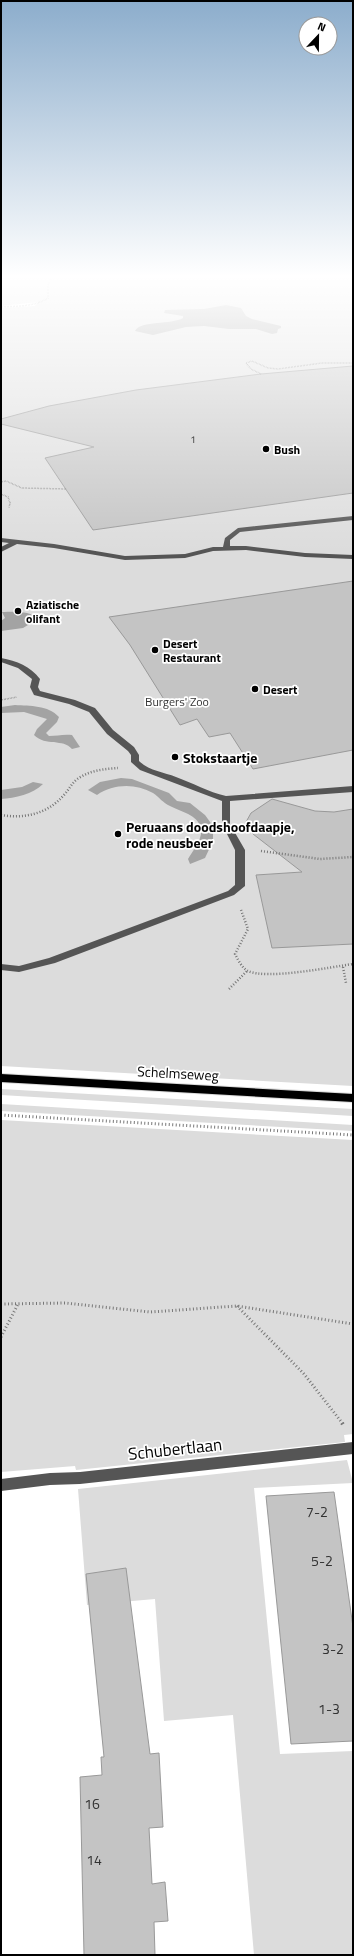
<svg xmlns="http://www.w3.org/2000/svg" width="354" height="1956" font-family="'Titillium Web',sans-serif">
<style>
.green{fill:#dcdcdc}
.water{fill:#a3a3a3}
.building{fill:#c4c4c4;stroke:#999}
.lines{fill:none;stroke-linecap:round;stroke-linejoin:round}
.major-casing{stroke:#dbdbdb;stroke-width:2}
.path-far3{stroke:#777;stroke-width:1.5;stroke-dasharray:0.5 1;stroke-linecap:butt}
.path-far2{stroke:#777;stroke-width:2.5;stroke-dasharray:1 2;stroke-linecap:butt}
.path-far1{stroke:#777;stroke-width:3;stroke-dasharray:1 2.5;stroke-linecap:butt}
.path{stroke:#777;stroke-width:4;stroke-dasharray:1.5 3;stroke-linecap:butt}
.minor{fill:#555;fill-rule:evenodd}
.major{fill:#000;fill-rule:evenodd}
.poi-dot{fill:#000;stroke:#fff;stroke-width:1.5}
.labels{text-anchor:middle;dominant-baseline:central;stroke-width:3.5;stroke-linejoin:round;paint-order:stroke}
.far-number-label{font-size:10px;fill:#313131}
.far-poi-label{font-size:12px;font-weight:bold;fill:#000;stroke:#fff;text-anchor:start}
.far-park-label{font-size:12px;fill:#333;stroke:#fff}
.poi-label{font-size:14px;font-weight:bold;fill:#000;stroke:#fff;text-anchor:start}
.street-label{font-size:14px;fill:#000;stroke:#fff}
.near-number-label{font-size:14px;fill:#313131}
.near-street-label{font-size:17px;fill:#000;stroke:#fff}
</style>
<rect width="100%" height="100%" fill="#fff"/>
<!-- green -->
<path class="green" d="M1,278H353V1086L1,1066V308L35,306L38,302L1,306Z
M1,1089L353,1109V1116L1,1095Z
M1,1104L353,1125V1131L1,1111Z
M1,1120L353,1140V1434L344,1435L345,1442L76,1470L75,1466L1,1472Z
M347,1460L353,1483L254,1488L280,1754L353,1751V1955H254L233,1715L164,1721L155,1599L87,1605L78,1489Z"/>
<!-- water -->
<path class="water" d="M226,305L241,308L246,316L252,319L281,326V328L278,329L277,333L272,334L256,329H229L204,326L186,327L153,335L135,331C141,320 171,325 183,318V316L164,313L165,310L204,309Z
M2,612C13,612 30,610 38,619L23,628L1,631V621L5,618Z
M15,705C30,706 48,705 59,717L57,722L46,733L49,736C57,736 63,734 72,735L80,747L72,749C63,738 46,747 34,735L37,729L47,719L24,712L1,713V707Z
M121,778L132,779L169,793L177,801L190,803L205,815L213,826V841L205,858L190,864L188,859C193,850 203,839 201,828C197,814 181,812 170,806C163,803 159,797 153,793C135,783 113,784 97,795L88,790L100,782Z
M33,782L43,784C33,794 15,798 1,799V790L22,787Z"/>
<!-- building -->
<path class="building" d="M353,366V493L93,530L45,458L94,447L1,424V419L49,406L136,390L261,374Z
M353,581V750L253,769L230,733L209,737L197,719L180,725L130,645L109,617Z
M272,799L315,811L334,812L353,809V944L272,948L256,875L302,872L253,834L247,828L246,822L251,813Z
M334,1492L353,1627V1741L291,1744L266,1496Z
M126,1568L150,1754L159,1753L163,1827L149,1828L152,1884L165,1882L168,1921L154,1922L155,1955H84L80,1777L102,1775L101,1757H104L86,1574Z"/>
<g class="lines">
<defs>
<path id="major" d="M1,1074L353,1094V1102L1,1082Z"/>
</defs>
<!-- major casing -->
<use href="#major" class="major-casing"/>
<!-- path-far3 -->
<path class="path-far3" d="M1,307C17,306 34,307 48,298V285L51,278
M261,374L251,369L246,363L252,361L268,368L278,369L322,363H353
M1,482L6,481L22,488L67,489
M1,494L8,497L10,503L9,508
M1,700L17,697"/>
<!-- path-far2 -->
<path class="path-far2" d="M1,815C24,819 47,814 63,796C69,790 72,782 79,778C91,770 105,769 118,768
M261,851L320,859L353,857
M241,910L248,929L235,954C238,960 242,968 248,971C267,980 331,967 353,964
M343,967L346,983
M229,989L248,970"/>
<!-- path-far1 -->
<path class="path-far1" d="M1,1115L353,1135
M1,1304L65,1303L150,1312L237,1306L353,1324
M237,1306L304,1374L343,1424
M1,1337L18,1304"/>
<!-- path -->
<path class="path" d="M342,1423L344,1426"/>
<!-- minor -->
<path class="minor" d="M353,516V520L240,532L230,540V546H246L305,553L353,555V559L305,557L246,550L213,551L185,558L125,560L54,548L17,544L1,552V547L9,543L1,542V538L54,544L125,556L185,554L213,547H223L225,538L238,528Z
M1,658C17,661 30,666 40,679L38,687L40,691L75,700L95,708L113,730L134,747L139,755V761C149,771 164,772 176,777C193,783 208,792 226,796L353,786V792L230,801V824L245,850V886L234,895L55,963L19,972L1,970V964L19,966L49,958L228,891L235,885V850L222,824V801L140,770L131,762V755L128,751L107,734L89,712L69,704L34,695L30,687L32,679L18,668L1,662Z
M353,1442V1454L80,1484L50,1485L1,1491V1479L50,1473L80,1472Z"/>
<!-- major -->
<use href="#major" class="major"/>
</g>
<!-- sky -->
<linearGradient id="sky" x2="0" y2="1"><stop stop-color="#8cadcc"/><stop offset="0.5" stop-color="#fff"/><stop offset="1" stop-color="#fff" stop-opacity="0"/></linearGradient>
<rect width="354" height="552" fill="url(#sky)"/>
<!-- markers -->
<g class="poi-dot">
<circle cx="266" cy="449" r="4"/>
<circle cx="18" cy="611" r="4"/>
<circle cx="155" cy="650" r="4"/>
<circle cx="255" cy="689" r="4"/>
<circle cx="175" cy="757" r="4"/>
<circle cx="118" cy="834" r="4"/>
</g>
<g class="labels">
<!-- far-number labels -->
<g class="far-number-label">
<text x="193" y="439">1</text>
</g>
<!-- far-poi labels -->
<g class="far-poi-label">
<text x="274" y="449">Bush</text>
<text x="26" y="604">Aziatische<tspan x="26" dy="14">olifant</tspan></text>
<text x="163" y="643">Desert<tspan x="163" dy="14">Restaurant</tspan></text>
<text x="263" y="689">Desert</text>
</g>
<!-- far-park labels -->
<g class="far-park-label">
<text x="177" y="701">Burgers' Zoo</text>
</g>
<!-- poi labels -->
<g class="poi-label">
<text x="183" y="757">Stokstaartje</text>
<text x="126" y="826">Peruaans doodshoofdaapje,<tspan x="126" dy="16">rode neusbeer</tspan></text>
</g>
<!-- street labels -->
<g class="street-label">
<text transform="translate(178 1073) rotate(3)">Schelmseweg</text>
</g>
<!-- near-number labels -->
<g class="near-number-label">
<text x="317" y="1511">7-2</text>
<text x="322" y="1560">5-2</text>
<text x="333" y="1648">3-2</text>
<text x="329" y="1708">1-3</text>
<text x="92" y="1803">16</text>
<text x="94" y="1859">14</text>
</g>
<!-- near-street labels -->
<g class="near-street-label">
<text transform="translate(175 1449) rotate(-6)">Schubertlaan</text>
</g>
</g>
<!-- border -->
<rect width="354" height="1956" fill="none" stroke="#000000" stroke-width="4"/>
<!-- north arrow -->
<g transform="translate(318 36) rotate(22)"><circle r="19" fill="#ffffff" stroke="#999999"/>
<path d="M0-3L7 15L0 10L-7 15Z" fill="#000000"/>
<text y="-6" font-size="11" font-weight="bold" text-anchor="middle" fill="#000000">N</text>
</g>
</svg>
